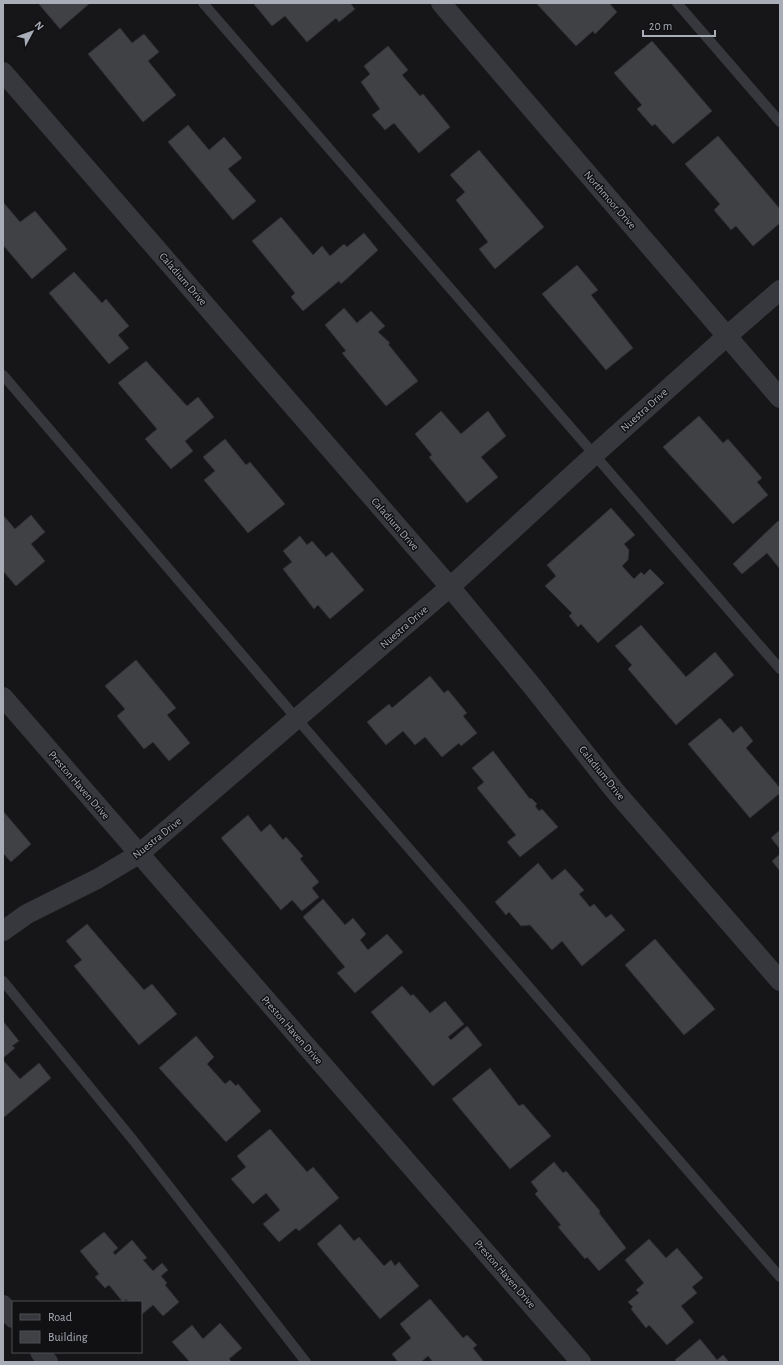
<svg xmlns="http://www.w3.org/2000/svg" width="783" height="1365" font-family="'Alegreya Sans',sans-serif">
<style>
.building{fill:#404145;stroke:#303034}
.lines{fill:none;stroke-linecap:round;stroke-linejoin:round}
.lane{stroke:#37383d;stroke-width:10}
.street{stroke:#37383d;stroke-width:20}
.labels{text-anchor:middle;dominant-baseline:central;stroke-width:3;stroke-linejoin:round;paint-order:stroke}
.street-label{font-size:11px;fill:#a8adb8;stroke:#111113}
</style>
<rect width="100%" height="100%" fill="#161618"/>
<!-- building -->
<path class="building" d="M38,3H90L60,29Z
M253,3H350L355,9L339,22L336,18L307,42L285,16L272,26Z
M536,3H609L617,12L595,34L593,31L576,46Z
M120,28L132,43L144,34L159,52L148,61L176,95L143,122L88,54Z
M652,41L712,111L673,144L655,124L652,126L637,109L642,105L614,73Z
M388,46L408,70L402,75L420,96L423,94L450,127L419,153L394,123L385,130L372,115L380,109L361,82L370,74L364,66Z
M188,125L209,150L224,137L242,158L228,169L256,201L233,220L168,142Z
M718,136L780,209V223L753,246L736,226L731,230L714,210L720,204L685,164Z
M479,150L544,227L495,269L479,249L488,242L456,200L465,192L450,175Z
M3,202L20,222L35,211L67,249L32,279L3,245Z
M281,217L313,255L322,246L330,256L344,244L347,247L364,233L378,250L341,284L339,281L303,311L291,297L295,293L252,241Z
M577,265L598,290L591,295L633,348L606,370L542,294Z
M74,272L102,303L106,299L129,326L118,335L129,348L109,364L49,293Z
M344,308L357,323L371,311L385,326L378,332L390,343L388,344L418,381L386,406L342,353L346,351L325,325Z
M146,361L187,406L198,397L214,417L185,441L193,451L171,469L145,439L157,429L118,383Z
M441,411L461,434L488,411L506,436L481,457L498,477L467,503L429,457L432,455L415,434Z
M699,416L723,443L728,439L762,478L757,482L768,495L733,524L663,447Z
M225,439L246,465L250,462L285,504L248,533L204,480L215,471L203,457Z
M611,508L635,535L624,544L629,550L628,560L622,566L634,579L641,572L644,575L650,569L664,583L598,643L581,624L578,627L569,616L572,613L545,586L556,576L547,565Z
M3,515L15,529L31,515L45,532L31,544L45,561L16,586L3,571Z
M778,521L780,523V569L767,553L742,574L733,564Z
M300,536L307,545L312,541L326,557L332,552L364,590L330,619L318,605L314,609L283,569L292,562L283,551Z
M641,625L686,677L715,652L734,675L676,725L628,669L632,665L615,646Z
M136,660L176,708L167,715L190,743L169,761L153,742L144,749L117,716L125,709L105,686Z
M430,676L444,693L448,690L467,713L463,716L477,733L461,746L459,743L442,757L425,737L415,745L403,731L386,745L367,722L389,704L392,708Z
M720,718L733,733L741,726L753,741L746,748L780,788V793L750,818L688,744Z
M493,751L530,799L531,798L537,804L535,806L539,811L542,809L558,827L520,857L507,842L516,835L477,788L484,782L472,768Z
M3,811L31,844L11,862L3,853Z
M248,815L261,832L270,824L283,840L286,837L303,856L300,859L319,882L312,888L319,897L302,911L292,900L281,910L221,838Z
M780,830V849L771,838Z
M780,854V871L772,861Z
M538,863L552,880L565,869L584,890L579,894L590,907L594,904L606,918L611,914L625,930L582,966L562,941L552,950L530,925L521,926L509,912L506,915L495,902Z
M323,899L345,925L353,918L366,934L360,940L368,950L387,934L403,952L355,993L337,973L345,967L303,917Z
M87,924L144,990L152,984L177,1014L139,1045L74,966L82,960L66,941Z
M655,939L715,1009L684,1035L625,965Z
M402,986L411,996L413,994L430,1013L445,1001L464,1024L448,1037L451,1040L467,1026L482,1045L433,1086L371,1012Z
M3,1021L19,1041L12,1046L15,1048L3,1058Z
M196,1036L214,1057L207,1064L225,1084L230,1080L236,1086L238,1084L261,1111L226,1142L159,1068Z
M3,1060L20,1079L39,1063L51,1078L3,1118Z
M490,1068L519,1106L523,1104L551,1136L510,1169L452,1099Z
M270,1129L307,1172L313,1167L339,1198L299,1231L296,1228L279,1242L263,1224L280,1210L266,1193L253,1204L231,1179L246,1167L237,1156Z
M554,1162L563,1173L566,1171L600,1211L599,1213L626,1248L599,1271L587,1257L585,1259L558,1227L561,1225L535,1194L538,1191L531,1182Z
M340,1224L354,1241L359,1237L384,1266L391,1260L395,1266L399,1262L419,1286L380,1319L317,1244Z
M104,1232L118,1248L113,1252L115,1255L132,1240L147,1258L143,1260L153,1271L162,1263L168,1270L161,1276L167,1283L165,1285L179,1302L163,1316L153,1305L141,1315V1302H129L126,1299L123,1302L109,1285L105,1288L95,1277L99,1274L80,1251Z
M649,1239L666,1258L677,1248L703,1278L692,1287L697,1293L681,1306L694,1322L667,1345L649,1325L646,1328L631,1309L633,1307L628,1302L639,1293L636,1290L644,1283L625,1260Z
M430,1299L463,1338L467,1335L477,1345L473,1348L484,1362H433L428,1356L421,1362H398L392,1354L411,1338L400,1324Z
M220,1323L242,1348L229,1359L232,1362H188L189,1361L172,1342L192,1325L203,1339Z
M700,1339L717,1360L723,1355L729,1362H677L675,1360Z"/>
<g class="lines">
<!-- lane -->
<path class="lane" d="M203,3L780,669
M677,3L780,122
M3,375L297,719L780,1277
M3,981L133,1140L306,1362"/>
<!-- street -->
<path class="street" d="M441,3L780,398
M3,72L450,587L532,686L615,791L780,981
M3,697L581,1362
M3,931L27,914L97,879L139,854L450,587L594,455L727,336L780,290
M3,1305L13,1318
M40,1352L48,1362"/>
</g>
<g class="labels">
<!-- street labels -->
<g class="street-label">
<text transform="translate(610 200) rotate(49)">Northmoor Drive</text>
<text transform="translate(183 279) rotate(49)">Caladium Drive</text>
<text transform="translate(644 410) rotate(-42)">Nuestra Drive</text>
<text transform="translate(395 524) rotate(49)">Caladium Drive</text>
<text transform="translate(404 627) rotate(-41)">Nuestra Drive</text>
<text transform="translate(602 773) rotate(51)">Caladium Drive</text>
<text transform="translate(79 785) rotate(49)">Preston Haven Drive</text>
<text transform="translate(157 838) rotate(-39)">Nuestra Drive</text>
<text transform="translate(292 1030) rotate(49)">Preston Haven Drive</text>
<text transform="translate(505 1274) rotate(49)">Preston Haven Drive</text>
</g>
</g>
<!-- border -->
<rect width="783" height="1365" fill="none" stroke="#a8adb8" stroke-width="8"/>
<!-- legend -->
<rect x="12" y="1301" width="130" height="52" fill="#111113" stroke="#4d4f55"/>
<rect x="20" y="1314" width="20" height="6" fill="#37383d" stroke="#4d4f55"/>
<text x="48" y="1321" font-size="12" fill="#a8adb8">Road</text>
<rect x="20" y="1331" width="20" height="12" fill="#404145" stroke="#4d4f55"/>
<text x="48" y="1341" font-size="12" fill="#a8adb8">Building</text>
<!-- north arrow -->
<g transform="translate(32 32) rotate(49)" stroke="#111113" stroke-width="3" paint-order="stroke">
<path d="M0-3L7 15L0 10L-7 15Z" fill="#a8adb8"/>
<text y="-6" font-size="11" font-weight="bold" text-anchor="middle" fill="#a8adb8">N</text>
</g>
<!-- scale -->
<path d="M643 30v6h72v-6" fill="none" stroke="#a8adb8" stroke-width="2"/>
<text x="649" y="30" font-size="12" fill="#a8adb8" stroke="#111113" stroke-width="3" paint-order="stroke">20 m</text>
</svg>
